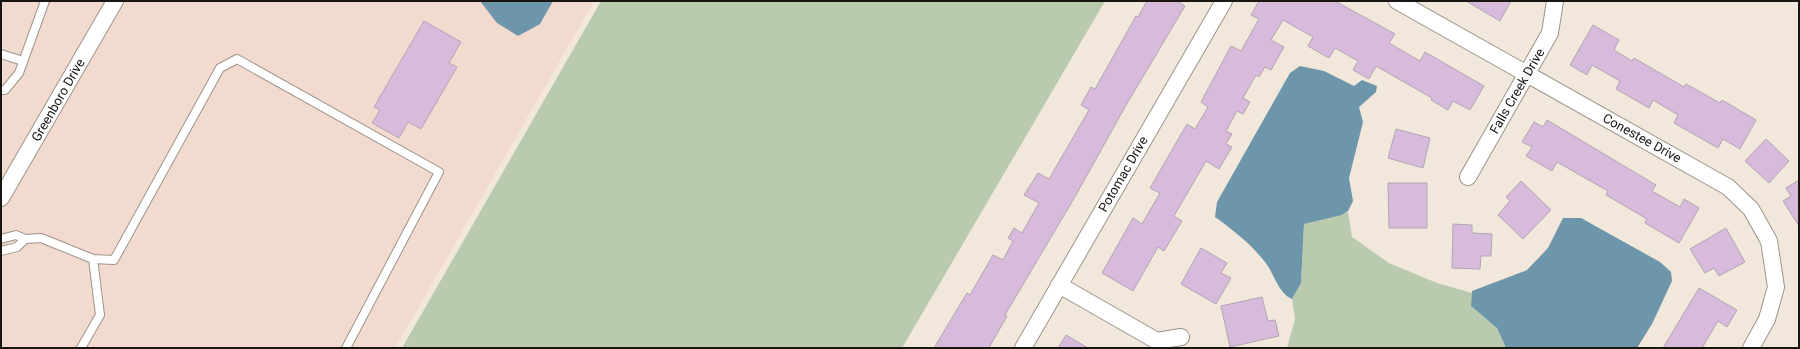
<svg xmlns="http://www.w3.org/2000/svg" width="1800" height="349" font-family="Roboto,sans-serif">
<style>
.industrial{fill:#f2dacf}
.green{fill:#bacaaf}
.water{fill:#6d96ab}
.building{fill:#d8bbdc;stroke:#b0a6b2}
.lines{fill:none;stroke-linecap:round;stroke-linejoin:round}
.lane-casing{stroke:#9d9489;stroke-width:10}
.street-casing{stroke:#9d9489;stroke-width:18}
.lane{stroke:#fff;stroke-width:8}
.street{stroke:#fff;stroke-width:16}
.labels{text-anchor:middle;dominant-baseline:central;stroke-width:3.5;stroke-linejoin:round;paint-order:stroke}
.street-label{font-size:13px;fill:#191511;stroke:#fff}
</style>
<rect width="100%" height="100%" fill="#f1e8db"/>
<!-- industrial -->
<path class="industrial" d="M1,1H594L395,348H1Z"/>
<!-- green -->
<path class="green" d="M601,1H1105L902,348H402Z
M1348,212L1352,237L1389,263L1437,283L1472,293L1471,306L1497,328L1506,348H1287L1295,319L1292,299L1301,283L1304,224L1342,215Z"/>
<!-- water -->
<path class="water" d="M480,1H553L540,24L518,36L497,23Z
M1300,66L1324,71L1354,86L1362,80L1377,86L1376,92L1359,107L1363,122L1349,178L1353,201L1348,211L1342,215L1304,224L1301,283L1292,299C1278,293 1274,273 1265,262C1251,244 1233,230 1215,217L1217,202L1290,73Z
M1563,218H1581L1660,262L1671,272L1672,281L1652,324L1637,348H1506L1497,328L1471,306L1472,291L1527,270L1548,248Z"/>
<!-- building -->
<path class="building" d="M1147,1H1177L1185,6L1125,107L1076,195L1005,315L1007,316L989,348H934L967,293L970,295L993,255L1003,260L1013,241L1008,238L1014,228L1022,233L1039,203L1024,195L1038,173L1049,179L1089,110L1081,105L1091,87L1095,89L1136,16L1138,17Z
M1259,1H1335L1395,34L1389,43L1420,61L1425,52L1484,86L1470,110L1453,101L1448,110L1431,100L1432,98L1376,66L1369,79L1353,70L1358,61L1335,48L1329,58L1308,46L1313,37L1283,20L1271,40L1284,47L1271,70L1265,67L1259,77L1256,75L1243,98L1250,102L1243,114L1237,111L1226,131L1232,134L1226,144L1232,147L1219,169L1206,161L1174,216L1182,221L1164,251L1158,247L1133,291L1102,273L1133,218L1142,224L1160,193L1150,188L1187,124L1195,129L1208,107L1201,102L1231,46L1241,51L1259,19L1251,15Z
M1466,1H1511L1500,21Z
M424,21L461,42L449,63L457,67L421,129L408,122L399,138L372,123L380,110L374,107Z
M1593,25L1619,40L1614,50L1632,61L1634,58L1684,87L1686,84L1720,103L1722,100L1756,120L1740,149L1723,139L1718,148L1674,123L1678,115L1653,100L1649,108L1616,89L1620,81L1592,65L1587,75L1570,65Z
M1547,120L1656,185L1652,191L1680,207L1684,199L1699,208L1679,243L1645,223L1647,219L1606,195L1608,191L1557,162L1552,171L1526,156L1532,147L1522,142L1534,122L1543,127Z
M1396,129L1430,138L1423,168L1388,158Z
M1766,139L1789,161L1769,183L1745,161Z
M1799,180V226L1783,201L1791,196L1786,188Z
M1521,181L1551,210L1523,239L1498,215L1510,201L1506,197Z
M1388,183H1427V228H1389Z
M1453,224L1472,225V233L1492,234L1491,256H1481L1480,269L1452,268Z
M1726,228L1745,262L1719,276L1714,268L1705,273L1690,249Z
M1201,248L1227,263L1221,273L1231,278L1216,304L1181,284Z
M1699,288L1737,310L1727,327L1718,321L1702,348H1663Z
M1262,297L1268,321L1275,320L1279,336L1230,347L1221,306Z
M1066,335L1088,348H1058Z"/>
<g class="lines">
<defs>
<path id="lane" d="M1,54L23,61
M1,90H5L19,73L45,1
M1,239L16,235L25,239L41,238L93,259L114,260L220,68L237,59L439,172L346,348
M1,251L17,247L25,239
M81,348L100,315L93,259"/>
<path id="street" d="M1397,1L1728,187L1751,209L1769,241L1776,287L1767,319L1751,348
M1468,177L1550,33L1555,1
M1,198L115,1
M1059,285L1157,341L1181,337
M1023,348L1224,1"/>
</defs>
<!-- lane casing -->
<use href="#lane" class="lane-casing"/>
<!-- street casing -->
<use href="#street" class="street-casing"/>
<!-- lane -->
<use href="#lane" class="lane"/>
<!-- street -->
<use href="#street" class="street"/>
</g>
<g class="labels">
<!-- street labels -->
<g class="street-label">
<text transform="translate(1517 91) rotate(-60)">Falls Creek Drive</text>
<text transform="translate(58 100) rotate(-60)">Greenboro Drive</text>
<text transform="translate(1642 138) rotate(29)">Conestee Drive</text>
<text transform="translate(1123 174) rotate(-60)">Potomac Drive</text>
</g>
</g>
<!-- border -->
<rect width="1800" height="349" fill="none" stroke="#191511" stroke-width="4"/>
</svg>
